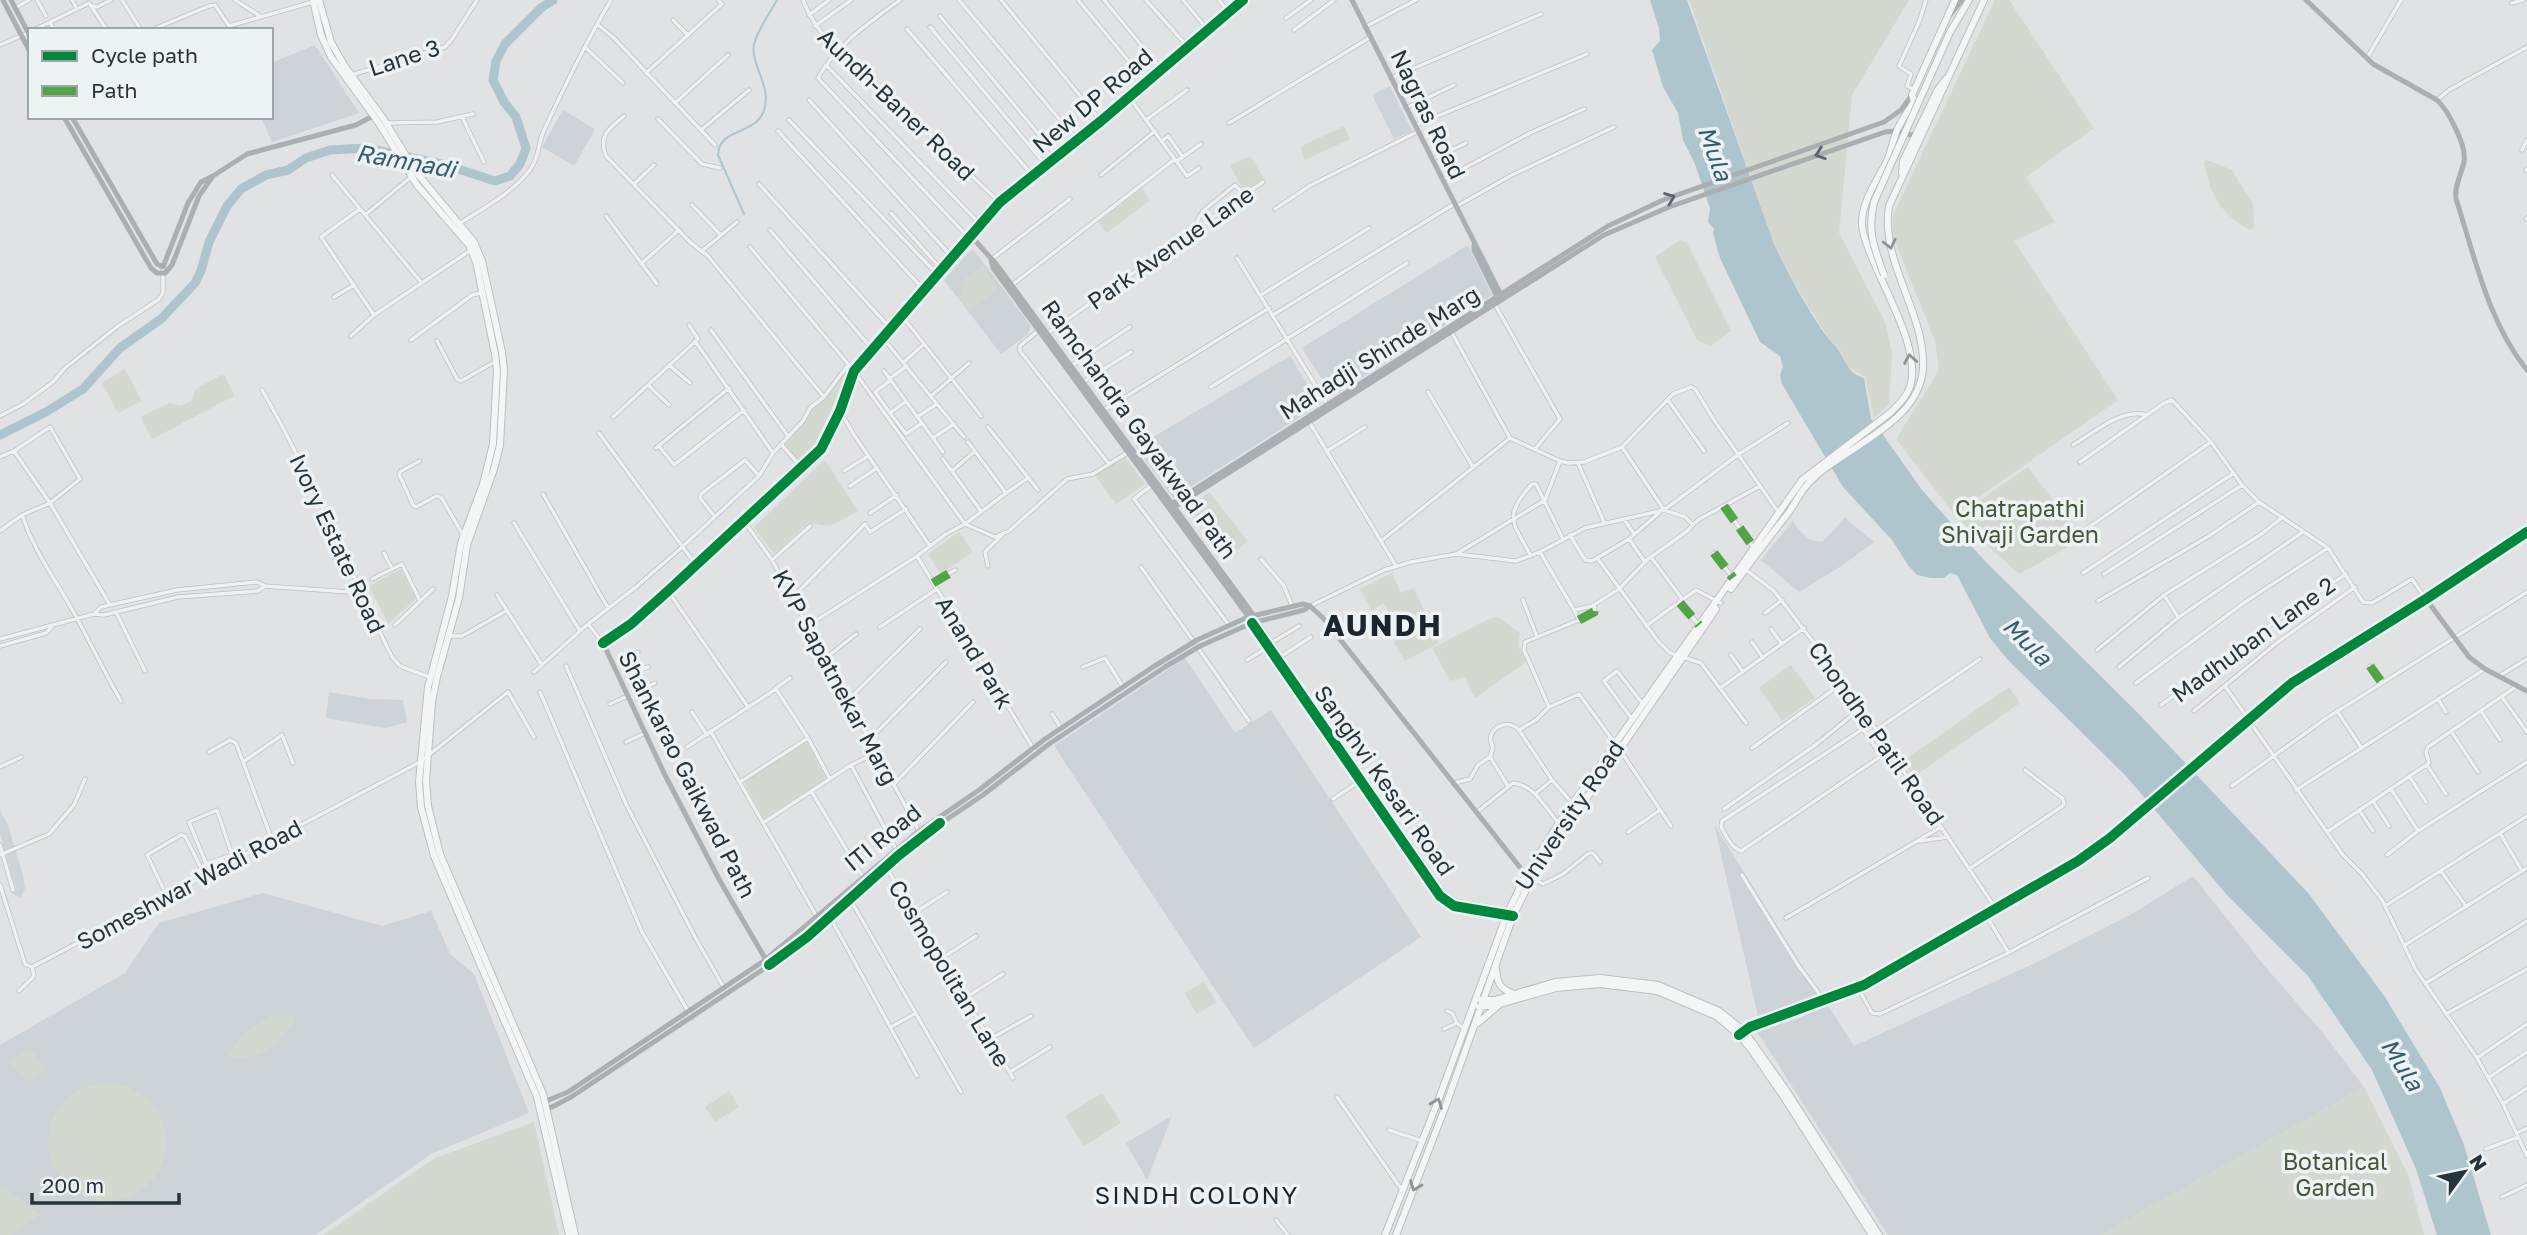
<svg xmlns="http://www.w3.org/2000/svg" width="2527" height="1235" font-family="'Golos Text',sans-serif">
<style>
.built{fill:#ced3d7}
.green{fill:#d3d8d0}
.water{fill:#afc5ce}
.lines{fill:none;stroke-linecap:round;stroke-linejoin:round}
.stream{stroke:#afc5ce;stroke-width:2}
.river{stroke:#afc5ce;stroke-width:9}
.street-casing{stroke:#bec0c2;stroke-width:5}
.primary-casing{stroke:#bcbfc2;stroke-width:8}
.street{stroke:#eff0f1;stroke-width:3.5}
.secondary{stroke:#aaafb2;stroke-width:5}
.primary{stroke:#f4f5f5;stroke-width:6}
.primary-bridge-casing{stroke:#bcbfc2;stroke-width:8;stroke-linecap:butt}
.primary-bridge{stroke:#f4f5f5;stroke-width:6}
.quiet{stroke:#51a545;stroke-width:9;stroke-dasharray:18 9;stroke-linecap:butt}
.cycleway-casing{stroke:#edf2f4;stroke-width:15}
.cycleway{stroke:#00873e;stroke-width:10}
.oneway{stroke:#5c656b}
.oneway2{stroke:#8e9498}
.labels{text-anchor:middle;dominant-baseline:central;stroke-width:7;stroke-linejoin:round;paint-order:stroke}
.street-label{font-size:23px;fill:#28343c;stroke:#edf2f4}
.park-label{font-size:23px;fill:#445736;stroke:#edf2f4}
.water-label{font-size:24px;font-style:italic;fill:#355c6e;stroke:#edf2f4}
.neighbourhood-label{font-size:24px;letter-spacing:2px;fill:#1a252d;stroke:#edf2f4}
.district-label{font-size:30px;font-weight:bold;letter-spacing:2px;fill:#1a252d;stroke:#edf2f4}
</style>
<rect width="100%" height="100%" fill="#e0e2e4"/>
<!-- built -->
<path class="built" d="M315,45L359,113L272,142L261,117H271V63Z
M1390,86L1412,131L1394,139L1372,95Z
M563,110L595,129L574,166L542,147Z
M1468,245L1492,295L1333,396L1302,348Z
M974,250L1031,326L1028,334L1001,354L944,280L970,251Z
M1290,356L1320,404L1173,498L1136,447Z
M1845,518L1874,542L1843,565L1799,592L1761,560L1793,521L1797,528L1810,540L1822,542Z
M1185,658L1235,733L1271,710L1421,937L1254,1048L1054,746Z
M329,692L371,699L403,700L407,722L386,728L326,718Z
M0,811L8,825L23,876L25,889L21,898L13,894L16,889L0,834Z
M1714,824L1821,996L1788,1011L1758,1016Z
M2193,876L2263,964L2323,1033L2364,1087L2100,1235H1888L1756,1030L1798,1019L1827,1004L1854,1046L2033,964L2132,914Z
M263,893L382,926L431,911L450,954L474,974L529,1113L431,1154L315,1235H0V1045L125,973L159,923Z
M1172,1116L1147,1180L1126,1143Z"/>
<!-- green -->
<path class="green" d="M1689,0H1909L1852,95L1839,233L1885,322L1892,352L1889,404L1874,418L1865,377L1847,366L1841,352L1825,333L1788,273L1774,244Z
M1995,0H2009L2094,128L2026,177L2055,222L2014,241L2118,400L1954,514L1896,439L1939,370L1935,341L1893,236V215Z
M1344,126L1350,139L1305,160L1300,147Z
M1250,156L1264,178L1244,192L1230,165Z
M2207,160L2232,170L2253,204L2254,227L2250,230C2220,213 2211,196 2204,162Z
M1142,188L1150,200L1107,233L1098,222Z
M1680,240L1687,243L1731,331L1711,346L1697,340L1655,257Z
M983,266L998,289L969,311L958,297L964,292L958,284Z
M848,367L850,369L813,448L812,455L802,465L783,444L803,424L811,409Z
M125,369L142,401L118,413L102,383Z
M221,375L225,376L234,396L152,439L142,421V416L170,403L181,406L192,400L196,389Z
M1124,456L1145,484L1116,504L1094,474Z
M825,460L858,511L831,526L808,523L774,554L754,527Z
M2028,467L2082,539L2019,574L1956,517Z
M1209,492L1248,541L1227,557L1189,508Z
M959,532L973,552L941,574L928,554Z
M401,569L416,599L388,624L369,586Z
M1392,573L1401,593L1414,588L1439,643L1405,661L1394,642L1404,633L1383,603L1372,611L1360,589Z
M1498,617L1520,633L1518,645L1526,662L1475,698L1465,677L1450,681L1432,648L1491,618Z
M1791,665L1815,698L1782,721L1759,688Z
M2009,687L2020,703L1913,777L1903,761Z
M807,741L826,779L764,819L744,782Z
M1204,982L1216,1002L1197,1014L1184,993Z
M268,1016H292L294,1021C278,1046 260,1062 229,1056L241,1036Z
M30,1047L45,1069L26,1082L10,1061Z
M48 1142a59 59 0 1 1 118 0a59 59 0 1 1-118 0Z
M2364,1087L2409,1177L2424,1235H2100Z
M729,1091L739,1107L715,1122L705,1107Z
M1102,1093L1121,1123L1084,1146L1065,1116Z
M534,1122L559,1235H323L435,1158Z
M5,1187L40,1215L12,1235H0V1190Z"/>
<!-- water -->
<path class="water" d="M1650,0H1687L1774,244C1788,274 1804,303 1822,330C1827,338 1835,344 1839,351C1847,364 1849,373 1864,378L1871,418L1922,490L1983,559L2140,715L2309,894L2385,997L2440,1088L2464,1145L2491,1235H2437L2416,1169L2372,1070L2308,976L2227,895L2126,776L2008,660L1990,638L1957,575L1950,573L1944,578H1931L1917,575L1908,565L1892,540L1843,487L1782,384L1780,375L1783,367L1780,356L1760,342L1720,258L1713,233L1714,229L1708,222L1710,209L1695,164L1683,140L1678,113L1663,87L1652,50L1660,41L1659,28Z"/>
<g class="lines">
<!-- stream -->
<path class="stream" d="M744,214L718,155C719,128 753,135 763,113C774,88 750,66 754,44C758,29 770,13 777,0"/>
<!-- river -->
<path class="river" d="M0,435L46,412L83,389L120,348L161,319L195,283L201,271L209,242L227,206L241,189L266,175L288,170L306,158L330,150L366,148L446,165L495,181L510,176L520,164L526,148L516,117L504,102L493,80L496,61L505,44L541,8L553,0"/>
<defs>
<path id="street" d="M37,0L46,16
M72,0L76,7
M122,0L141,30
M235,0L260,16
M803,0C821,46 857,66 892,98C929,131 962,169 1000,202
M900,0C870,22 836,45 818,78L969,238
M959,0L1077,140
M1001,0L1101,121
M1078,0L1146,82
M1104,0L1161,69
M1146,0L1188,47
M1183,0L1208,30
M1219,0L1228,12
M2512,3L2523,0
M92,6L97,7L111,0
M15,8L29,0
M809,15L829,0
M940,16L1057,156
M1286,18L1311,0
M673,20L688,35
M50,22L54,30
M597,24L614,38L715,145
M815,26L851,0
M930,27L1045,164
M1365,27L1416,0
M156,28L209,6L215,5L229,26L313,2
M907,29L1033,176
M34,30L89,3L107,30
M1294,30L1334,0
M0,45L30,32
M586,48L623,83
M2367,58L2401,0
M826,65L980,224
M646,73L722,4L718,0
M351,75L445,47L452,39L477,0
M1391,78L1541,14
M1913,89L1907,86L1911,74L1899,66L1919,22L1926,0
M1129,97L1187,176L1199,168
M809,100L952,257
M2437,100L2449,90L2527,47
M675,103L728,55
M1406,108L1454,85
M624,116C609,128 598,136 606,156L691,243L708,256L824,397
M462,117L484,162
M658,119L702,164L720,168
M789,120L938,275
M1146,120L1187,90
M388,123L437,122L473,114
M1229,123L1371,37
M1416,125L1587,54
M701,130L749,90
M778,131L923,289
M1162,141L1168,136L1183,157
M2522,150L2527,140
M1433,159L1466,143
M1177,161L1201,144
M2526,170L2527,169
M332,175L421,282
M1101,175L1155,131
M1444,179L1530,133L1584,109
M634,184L654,165
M759,184L891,329
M692,205L721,235
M1457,206L1512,175L1614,127
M360,209L321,237L374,315
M1275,209L1311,185L1417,132
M891,213L942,270
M365,215L411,177
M606,216L657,284
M2526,219L2527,218
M460,223C484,208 512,193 529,171C539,159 538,144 544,130C565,86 586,42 611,0
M770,230L873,350
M1192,230L1203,211L1235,185L1244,195
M750,247L854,371L965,524L1006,493L968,442
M702,251L737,222
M993,258L1070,199
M1237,258L1327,404
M641,264L679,230
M1012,285L1175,159
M1261,295L1369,228
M334,297L354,285
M1494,303L1560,419L1535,449
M1273,315L1454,204
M902,316L981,416
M711,330L788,436
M1039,330L1020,346V351L1109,464
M1048,333L1263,182
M1452,333L1510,438
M351,336L374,315L471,250
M883,338L964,437
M411,340L472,295L481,293
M437,341L457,379L461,381L496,361
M695,341L773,453
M904,362L924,344
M669,365L690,383
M1071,366L1130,327
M884,371L943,452
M889,379L907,366
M891,380L875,392L890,413L905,402
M1083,382L1131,352
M648,385L669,405
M1211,387L1407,263
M262,390C312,476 348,569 392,657L400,666L429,677
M1428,392L1473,467
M931,396L969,363
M1668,400L1704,451
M1104,410L1269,308
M840,411L854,435L930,546
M890,413L906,434L922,423
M0,416L23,404L53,382L65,368L118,326L158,300L163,293V267
M613,417L698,339L689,325
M917,417L937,404
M1308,420L1396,566
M988,427L1038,490
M599,433L696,565
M933,438L954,424
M781,444L802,468
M2073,445C2095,432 2121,408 2147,415
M659,446L674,465L744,410
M1622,447L1664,510L1685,517L1693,525
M656,448L729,388
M14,451L50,503L22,515C34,551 52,574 70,606C88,637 103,670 121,701
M1327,451L1365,427
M0,457L14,451L50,427L80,479L50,503L110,605
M943,459L981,511
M420,461L401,471L399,474L413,505L416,507L436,496L441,497L463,535
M2080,462L2164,403L2172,400L2211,442L2242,485L2259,502L2328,548L2363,602L2372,603L2412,579L2426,599
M1578,463L1604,522
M844,471L868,456
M952,471L974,452
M1152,485L1134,499L1229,625
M850,486L877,468
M1006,493L1028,478
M543,494L608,608
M1545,500L1560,461
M1724,506L1753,547
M870,513L897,495
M715,517L700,498L701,494L745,460L759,476
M1624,519L1634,534
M744,521L772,560L920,833
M514,523L580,631
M0,531L22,515
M2079,534L2211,442
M1570,535L1585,560L1592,561L1629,539L1660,512
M1629,539L1645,562
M1381,541L1510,438L1560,461L1568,463L1584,462L1622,447L1673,394L1691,387L1695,389L1714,420L1779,513
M1540,552L1574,610L1592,606L1619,589L1648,559L1686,532L1698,520L1760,486
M384,553L392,569
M1458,553L1545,500
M1714,553L1732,577
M917,556L1036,753
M1531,556C1513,522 1502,517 1532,484H1536L1563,539
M1651,557L1683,600
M1261,559L1284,586L1292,606
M1598,559L1658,641L1670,653L1701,663L1746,723
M772,560L810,526
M988,566L985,552L1002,535
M1141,567L1194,642
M1745,569L1774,591L1844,682L1996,909
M2083,573L2234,473
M2104,574L2242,485
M372,579L402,564L420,601
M257,582L265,586L258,591L178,597L104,615L94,614L101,607L177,590Z
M933,583L955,570
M265,586L363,593
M668,591L748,707
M497,595L542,665
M2164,595L2178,617
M793,597L865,524L870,532L906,509
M1523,600L1537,637
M2098,601L2209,536L2259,502
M1680,603L1699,625
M1310,606L1384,570L1411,562L1456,554L1516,561L1540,552L1585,528L1664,510L1739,454L1788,423
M1574,610L1579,620L1525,642L1524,650L1549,707L1579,694L1614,742
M116,612L145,671
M1765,613L1782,600
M1579,620L1594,612L1595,604
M588,624L603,643
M395,625L433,589
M809,625L917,556L946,534L965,524L995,537L1009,531L1067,479L1093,474L1127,453
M1646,626L1696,590L1721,603
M880,627L937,589
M1771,629L1782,644
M449,636H462L506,611
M0,639L94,614
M1752,642L1763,658
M1271,643L1299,626
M0,646L46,633L52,627
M1198,648L1249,721
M2097,650L2164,595L2260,535L2283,517
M1731,655L1743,672
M1280,657L1311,637
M826,658L856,634
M619,659L635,692L655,683
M620,660L638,652
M1247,660L1268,647
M566,666L626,804L695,937L724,988
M2370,666L2382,683
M1083,667L1105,658L1123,687
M2119,667L2179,617L2303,532
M534,672L588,624L636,587L681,548L759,476L773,453L803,421L810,408L824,397L848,365
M627,675L648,667
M2499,676L2527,659
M2136,683L2245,602L2328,548
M2225,686L2343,855L2362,874L2382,900L2416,970L2477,1058L2503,1104L2527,1156
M1720,688L1804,628
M775,689L790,678
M540,692L642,932L692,1018
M2502,697L2527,732
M2438,699L2446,712
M848,700L920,629
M610,704L628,696
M2161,705L2279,619L2346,574
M2194,711L2278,642L2355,587
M2337,711L2361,747
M2481,711L2500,740
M692,712L707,735
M1052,714L1061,728
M1632,719L1604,681L1617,671L1643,704
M1872,723L1722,821L1721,827C1726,835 1731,848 1741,851L1890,750
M1863,729L1881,756
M1519,730L1536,720L1549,707
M1876,730L1980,659
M2451,731L2478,772
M711,732L821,924
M869,740L946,662
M626,742L645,733
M687,747L776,689L808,738L830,779
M1752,748L1844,682
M1620,750L1671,826
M209,752L230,740L236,743L272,840
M243,762L282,735L293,763
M851,765L896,849
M2427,765L2446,794
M0,767L21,757
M2409,776L2426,802
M740,782L808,738
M1454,783L1470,779L1478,765L1491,756
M894,784L973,702
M1508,786L1490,757L1493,747C1483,731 1506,716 1519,730L1552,780
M2232,786L2325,719L2527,592
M2391,789L2418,831
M2296,790L2485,669
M811,791L863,877
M1535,794L1552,780L1573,804
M1333,799L1360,781
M2373,801L2389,826
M1724,809L1818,743L1862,707
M2359,810L2373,831
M1477,812L1513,783C1537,785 1548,814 1564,829
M763,823L851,765L876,753
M1628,832L1660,810
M2327,832L2429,763L2426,752L2428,747L2517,686
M2500,833L2522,871
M1920,841L1948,837
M0,845L13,890
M0,855L49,834L74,805L85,779
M2387,855L2418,831L2527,762
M206,864L232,855
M886,867L1013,1078
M1969,869L2064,805L2063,799L2025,770
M2441,871L2466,906
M210,873L189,822L217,810L234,861
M1742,875L1798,965L1823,999
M1532,878L1543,884L1563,874L1589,853H1593L1600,862
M0,885L25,964L32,967L420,762L508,692L534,737
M164,890L147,855L181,835L185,836L205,876
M850,899L961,1092
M2385,906L2527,816
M914,913L947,892
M1986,915L2008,952
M830,917L917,1076
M1786,918L1941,827
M2405,945L2527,868
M942,958L976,936
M2426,983L2527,921
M1858,988L1872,1013L1880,1014L2008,953L2148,878
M19,991L34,976L32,967
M965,998L1003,974
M1447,1011L1452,1013L1457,1023
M2446,1014L2527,969
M891,1027L916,1013
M1444,1029L1457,1023L1463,1028
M990,1039L1031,1016
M2477,1058L2527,1024
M1010,1072L1050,1047
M2488,1078L2527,1052
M1337,1097L1402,1190
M2503,1104L2527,1088
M1389,1130L1422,1141
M2517,1133L2527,1128
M2486,1149L2518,1137
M2502,1197L2527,1185
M1276,1220L1288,1235"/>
<path id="primary" d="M313,0L321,35L331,57L378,122L417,185L469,245L476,262L495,354L497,370L493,444L483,484L461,543L452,596L428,687L419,782L421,807L434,856L537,1097L569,1235
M319,0L331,42L344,65L383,118L416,172L474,242L482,261L502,352L504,370L500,445L494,469L467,545L459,598L437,677L432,702L426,781L428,806L440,854L543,1094L575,1235
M1950,32L1969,0
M1902,173L1903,161L1938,89L1946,79
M1731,589C1749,563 1769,538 1789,512C1795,503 1800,493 1807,485C1840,447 1921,425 1923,367C1925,312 1880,262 1889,206L1984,0
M1496,969C1497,982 1500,989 1512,993
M1481,1000H1495L1555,982L1600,978L1658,985L1719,1011L1744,1031L1754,1045L1786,1090L1879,1235
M1479,1007L1496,1005L1556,988L1600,984L1657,991L1716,1016L1739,1035L1750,1048L1781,1093L1872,1235
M1478,1023L1499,1005
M1385,1235L1438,1101L1507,914L1526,875L1561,820L1802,480L1890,413C1898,405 1906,398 1910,387C1922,351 1883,288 1871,255C1867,245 1862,234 1862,224C1861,202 1879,177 1888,159C1891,150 1893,141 1896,133C1899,123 1909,111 1914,101L1912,95L1955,0
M1396,1235L1446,1105L1513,916L1532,878L1716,609"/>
</defs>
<!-- street casing -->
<use href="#street" class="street-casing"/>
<!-- primary casing -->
<use href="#primary" class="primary-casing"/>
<!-- street -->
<use href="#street" class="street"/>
<!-- secondary -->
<path class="secondary" d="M3,0L30,52
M11,0L30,36
M1352,0L1502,297
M2306,0L2373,64L2437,100C2448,110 2467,146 2464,161C2462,174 2454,185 2456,199C2475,257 2488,322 2527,370
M1950,15L1962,0
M64,117L151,268L157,273H165L172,265L199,196L213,176
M72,117L157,264L163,267L188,203L201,182L213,176L247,154L356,125L373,116
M971,236L997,265L1249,609L1316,709L1444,893L1456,901L1512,911
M1474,245V250L1498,299
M991,260L993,268L1245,612L1440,896L1454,906L1511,915
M1170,505L1608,226L1663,200L1884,122L1901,110L1912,95
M1173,508L1604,235L1669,207L1885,132L1896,131L1915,136
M2426,599L2469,657L2485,669L2527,691
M1310,606L1324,619L1526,875
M769,965L720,881L664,773L603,643L631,624L668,591L821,449L840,411L854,371L1000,202L1101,121L1243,0
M1741,1034L1750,1027L1864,985L2078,861L2110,838L2292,683L2426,599L2527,532
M539,1104L568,1092L765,960L919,831L979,790L1045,739L1153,667L1197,640L1248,617L1303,604L1310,606
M541,1110L552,1107L571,1097L774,962L807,937L922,836L983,795L1049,744L1165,667L1200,646L1252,623L1304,610L1310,606"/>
<!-- primary -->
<use href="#primary" class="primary"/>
<defs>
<path id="primary-bridge" d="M1884,275C1874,247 1867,232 1874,202L1950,32"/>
</defs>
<!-- primary-bridge casing -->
<use href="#primary-bridge" class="primary-bridge-casing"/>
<!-- primary-bridge -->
<use href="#primary-bridge" class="primary-bridge"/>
<!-- quiet -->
<path class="quiet" d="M1724,506L1754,548
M1714,553L1733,578
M933,583L955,570
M1680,603L1699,625
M1579,620L1594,612L1595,604
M2370,666L2382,683"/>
<defs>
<path id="cycleway" d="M1252,623L1440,896L1454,906L1513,916
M603,643L631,624L668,591L821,449L840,411L854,371L1000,202L1101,121L1243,0
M769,965L807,937L899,855L940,823
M1739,1035L1750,1027L1864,985L2078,861L2110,838L2292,683L2426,599L2527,532"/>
</defs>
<!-- cycleway casing -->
<use href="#cycleway" class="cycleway-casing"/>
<!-- cycleway -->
<use href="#cycleway" class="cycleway"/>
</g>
<!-- one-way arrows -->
<defs><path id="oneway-chevron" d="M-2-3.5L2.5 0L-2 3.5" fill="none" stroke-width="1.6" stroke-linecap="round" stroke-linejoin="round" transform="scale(1.75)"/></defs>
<g class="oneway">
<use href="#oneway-chevron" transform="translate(1820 154) rotate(161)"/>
<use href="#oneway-chevron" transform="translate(1670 198) rotate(-21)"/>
</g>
<g class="oneway2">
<use href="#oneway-chevron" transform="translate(1890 244) rotate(76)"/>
<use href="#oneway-chevron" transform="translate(1910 359) rotate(-100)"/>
<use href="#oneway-chevron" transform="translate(1437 1103) rotate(-69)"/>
<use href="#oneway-chevron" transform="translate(1415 1186) rotate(111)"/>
</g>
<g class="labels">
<!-- street labels -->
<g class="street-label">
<text transform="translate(404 57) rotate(-18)">Lane 3</text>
<text transform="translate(1092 100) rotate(-40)">New DP Road</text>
<text transform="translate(897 104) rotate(44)">Aundh-Baner Road</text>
<text transform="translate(1429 114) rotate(64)">Nagras Road</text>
<text transform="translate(1170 247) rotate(-35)">Park Avenue Lane</text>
<text transform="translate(1379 352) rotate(-32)">Mahadji Shinde Marg</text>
<text transform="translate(1140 429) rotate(54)">Ramchandra Gayakwad Path</text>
<text transform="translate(338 543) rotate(65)">Ivory Estate Road</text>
<text transform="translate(2253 639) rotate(-36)">Madhuban Lane 2</text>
<text transform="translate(975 652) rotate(59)">Anand Park</text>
<text transform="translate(836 677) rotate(62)">KVP Sapatnekar Marg</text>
<text transform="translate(1877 733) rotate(55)">Chondhe Patil Road</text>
<text transform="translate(688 774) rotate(63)">Shankarao Gaikwad Path</text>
<text transform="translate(1385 780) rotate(55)">Sanghvi Kesari Road</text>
<text transform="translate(1569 815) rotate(-56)">University Road</text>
<text transform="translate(882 837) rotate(-39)">ITI Road</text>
<text transform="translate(189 884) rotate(-28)">Someshwar Wadi Road</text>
<text transform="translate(950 973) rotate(59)">Cosmopolitan Lane</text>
</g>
<!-- park labels -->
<g class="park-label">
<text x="2020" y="508">Chatrapathi<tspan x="2020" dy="26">Shivaji Garden</tspan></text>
<text x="2335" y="1161">Botanical<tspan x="2335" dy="26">Garden</tspan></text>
</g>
<!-- water labels -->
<g class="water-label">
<text transform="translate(1716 153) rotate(70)">Mula</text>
<text transform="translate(406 160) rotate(10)">Ramnadi</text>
<text transform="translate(2028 641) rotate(45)">Mula</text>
<text transform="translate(2403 1064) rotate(58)">Mula</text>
</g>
<!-- neighbourhood labels -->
<g class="neighbourhood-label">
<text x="1197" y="1194">SINDH COLONY</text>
</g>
<!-- district labels -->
<g class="district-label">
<text x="1383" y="625">AUNDH</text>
</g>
</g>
<!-- legend -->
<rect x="28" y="28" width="245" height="91" fill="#edf2f4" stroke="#9ea6aa" stroke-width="2"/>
<rect x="42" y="51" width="35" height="10" fill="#00873e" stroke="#9ea6aa" stroke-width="2"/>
<text x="91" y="63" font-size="21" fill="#28343c">Cycle path</text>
<rect x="42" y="86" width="35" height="10" fill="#51a545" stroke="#9ea6aa" stroke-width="2"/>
<text x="91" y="98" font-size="21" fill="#28343c">Path</text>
<!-- north arrow -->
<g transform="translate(2464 1172) rotate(57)" stroke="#edf2f4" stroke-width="5" paint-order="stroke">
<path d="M0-5L12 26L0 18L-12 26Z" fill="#28343c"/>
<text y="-10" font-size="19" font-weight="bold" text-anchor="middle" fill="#28343c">N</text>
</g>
<!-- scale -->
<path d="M32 1193v10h147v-10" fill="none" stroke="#28343c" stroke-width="3.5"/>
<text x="42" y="1193" font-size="21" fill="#28343c" stroke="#edf2f4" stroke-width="5" paint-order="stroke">200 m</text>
</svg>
